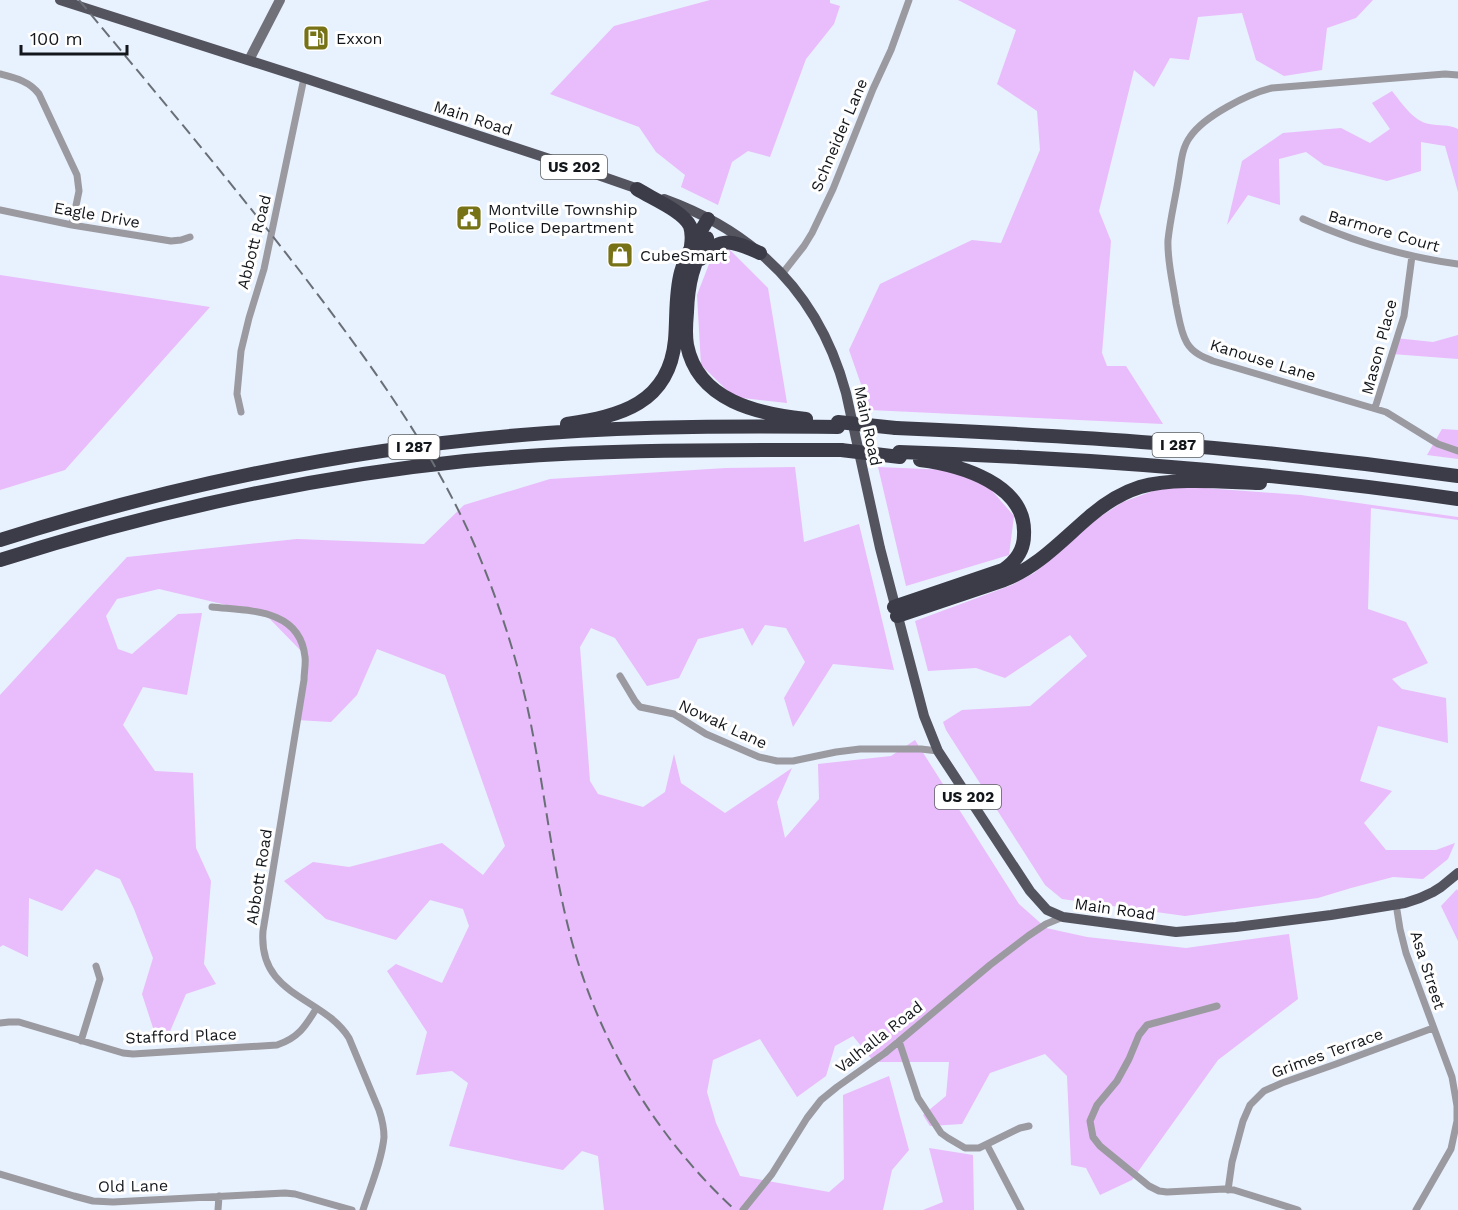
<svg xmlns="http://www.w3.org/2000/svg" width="1458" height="1210" font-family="'Work Sans',sans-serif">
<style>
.green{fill:#e9bcfb}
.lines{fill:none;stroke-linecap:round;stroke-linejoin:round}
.minor{stroke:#9a9aa0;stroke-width:7}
.secondary{stroke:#71717a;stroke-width:10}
.primary{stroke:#54545f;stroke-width:10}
.motorway{stroke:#3c3c48;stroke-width:14}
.rail{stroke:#696f77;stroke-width:2;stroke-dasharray:12 6;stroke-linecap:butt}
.motorway-bridge{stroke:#3c3c48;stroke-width:14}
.labels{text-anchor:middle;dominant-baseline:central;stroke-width:6;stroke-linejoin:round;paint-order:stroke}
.shield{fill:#fff;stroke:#5a5d5f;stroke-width:1.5}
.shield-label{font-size:15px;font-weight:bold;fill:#13171b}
.poi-label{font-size:16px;fill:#13171b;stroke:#fff;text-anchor:start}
.street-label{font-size:16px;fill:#13171b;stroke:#fff}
</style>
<rect width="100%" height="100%" fill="#e8f1fe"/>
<!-- green -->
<path class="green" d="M710,0H830V3L840,6L834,24L806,59L770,157L748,151L732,162L718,205L681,187L685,175L656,152L639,127L550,94L614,26Z
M958,0H1373L1356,18L1327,28L1322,70L1284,76L1256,60L1242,13L1198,17L1189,60L1170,58L1154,87L1134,70L1099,211L1111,241L1102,353L1107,366H1126L1163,424L870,410L849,350L880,284L972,240L1001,243L1040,150L1037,111L997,84L1016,30Z
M1392,91C1401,102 1413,121 1429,124C1438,126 1449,124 1458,129V192L1445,146L1421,142V171L1387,181L1324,165L1306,152L1279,159L1280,205L1248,195L1227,225L1242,161L1283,133L1341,128L1370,143L1390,129L1372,103Z
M692,228L731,251L768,288L787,403L734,397L701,365L697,295L711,259Z
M0,275L210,307L65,470L0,490Z
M1458,335V359L1392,354L1395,338L1433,342Z
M1442,429L1458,430V459L1427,455Z
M795,467L804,542L859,524L894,670L833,664L793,727L784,698L805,662L786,628L765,625L752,646L743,628L698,639L679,678L647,686L615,638L591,628L580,647L590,781L598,794L643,807L665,792L674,754L681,783L725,813L792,768L777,802L785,838L819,799L818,764L891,756L915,740L1019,904L1046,928L1087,937L1186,948L1289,934L1298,999L1218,1060L1132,1180L1100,1195L1086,1168L1071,1165L1067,1076L1045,1054L990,1073L962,1124L930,1126L923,1115L946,1096L949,1062H874L853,1036L835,1046L826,1076L797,1097L760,1039L713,1060L707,1092L716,1123L740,1176L829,1192L844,1179L843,1095L889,1076L909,1150L892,1170L883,1210H604L598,1156L582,1151L563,1170L449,1146L468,1083L452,1071L416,1075L427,1032L387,971L396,964L442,983L469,926L463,909L430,900L396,940L326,919L284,881L313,862L349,867L442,843L483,875L505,846L445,675L377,649L357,695L331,722L297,720L305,655L265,614L159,589L117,599L106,616L118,649L132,654L178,614L202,613L187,695L143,687L123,725L155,771L193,773L196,848L211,881L204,964L216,984L186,994L168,1036L155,1034L142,994L153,958L134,909L120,879L96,869L62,911L29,898L28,957L3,945L0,947V695L127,557L297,539L424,544L464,505L550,479L726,468Z
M878,467L949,470L987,485L1014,516L1009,555L906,586Z
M1178,486L1301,495L1458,517V520L1371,508L1368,609L1406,622L1428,663L1392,679L1402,689L1446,698L1448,743L1378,726L1360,781L1392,791L1364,823L1386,850H1436L1455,843L1448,859L1423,879L1393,877L1351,888L1318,898L1185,916L1062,899L1045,885L946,730L943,722L962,710L1030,706L1087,656L1070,635L1005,678L976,668L928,671L915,621L1012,585L1034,573L1098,518L1123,502L1153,491Z
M1457,889L1458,891V941L1441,906Z
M929,1148L973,1155L974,1210H923L943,1202Z"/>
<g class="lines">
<!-- minor -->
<path class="minor" d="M0,74C15,78 29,81 39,94L77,175L79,191L72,225
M1458,75L1445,74L1272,88C1248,94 1204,116 1190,137C1181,149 1181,166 1178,181C1175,200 1170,220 1168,240C1167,261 1173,283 1176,304C1179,317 1180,331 1187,343C1193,353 1203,357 1213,361L1386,412L1438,444L1458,451
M0,210L72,225L171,241L181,240L190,237
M1303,219C1352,241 1405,257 1458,264
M782,274L804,246L812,233L833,189L873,89L891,50L909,0
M1375,408L1404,316L1412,256
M241,412L237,394L241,351L249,318L264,269L304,78
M212,607C248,611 300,608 305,657C306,664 304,672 304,680L263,931C258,997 323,996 349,1038L379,1110C382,1119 384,1128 384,1137C382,1160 370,1188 363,1210
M620,676L635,701L640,707L674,714L706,734L759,757L777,761H793L836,752L860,749H921L938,751
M1396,904L1400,929L1406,953L1452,1077L1457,1106V1121L1451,1149L1416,1210
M1217,1006L1147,1025L1139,1035L1129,1059L1117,1081L1097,1105L1090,1121L1093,1137L1100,1146L1149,1186L1159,1191L1167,1192L1224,1189L1234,1190L1298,1210
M0,1023L9,1022H19L123,1053L133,1054L277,1045C298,1038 305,1027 316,1009
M81,1041L100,979L96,966
M899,1041L918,1098L941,1133L948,1138L965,1148H979L1020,1128L1029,1126
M987,1145L1021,1210
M0,1174L74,1196L93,1201L113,1202L285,1193L295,1194L352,1210
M1228,1190L1232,1162L1243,1121L1250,1105L1264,1091L1282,1083L1336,1064L1433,1028
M218,1210L219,1196
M743,1210L772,1174L807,1118L821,1100L837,1087L885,1053L990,965L1028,936L1046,924L1063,917"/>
<!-- secondary -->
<path class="secondary" d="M249,60L280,0"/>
<!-- primary -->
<path class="primary" d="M60,0L304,78L598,175L644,191
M664,199C758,233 820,296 846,393L880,548L924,716L938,751L1030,891L1047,910L1063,917L1176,932L1236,927L1331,915L1405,903L1420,898L1433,892L1441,887L1458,873"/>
<!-- motorway -->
<path class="motorway" d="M637,189C651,198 683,211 690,226C692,232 692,239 691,246
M707,238C693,264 688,283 687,312C686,323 685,334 687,345C698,401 758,414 806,419
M701,259C721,234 735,242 760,253
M567,424C620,416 669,404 675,340C677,317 675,294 681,272C686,253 698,236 708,219
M896,428C983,432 1069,436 1155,443C1256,451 1357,462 1458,476
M899,452C1086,458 1273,472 1458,499
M0,540C177,484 362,446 547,433C644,426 741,426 838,427
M0,560C152,512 307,477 465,461C590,449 716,450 841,450
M894,607L1003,570C1015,562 1024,550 1024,535C1027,484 960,465 920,460
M897,616L1004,580C1038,567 1062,540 1089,517C1104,504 1121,493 1140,487C1173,477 1225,482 1260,483"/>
<!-- rail -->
<path class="rail" d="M79,0C155,92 233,184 306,279C370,363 433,449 475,546C501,607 521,670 533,735C547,806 554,879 574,949C603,1049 658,1139 735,1210"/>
<!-- motorway-bridge -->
<path class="motorway-bridge" d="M838,422L896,428
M841,450L900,457"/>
</g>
<!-- icons -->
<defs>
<symbol id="fuel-square" viewBox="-11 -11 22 22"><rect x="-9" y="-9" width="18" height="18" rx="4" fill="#767215" stroke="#fff"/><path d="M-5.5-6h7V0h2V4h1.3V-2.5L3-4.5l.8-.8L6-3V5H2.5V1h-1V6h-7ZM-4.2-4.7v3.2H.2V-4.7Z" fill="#fff"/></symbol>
<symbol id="civic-square" viewBox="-11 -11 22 22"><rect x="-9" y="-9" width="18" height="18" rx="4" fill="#767215" stroke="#fff"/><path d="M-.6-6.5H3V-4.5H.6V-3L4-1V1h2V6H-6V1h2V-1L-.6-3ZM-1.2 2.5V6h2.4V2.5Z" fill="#fff"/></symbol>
<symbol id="shop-square" viewBox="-11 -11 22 22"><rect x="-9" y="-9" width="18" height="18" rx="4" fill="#767215" stroke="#fff"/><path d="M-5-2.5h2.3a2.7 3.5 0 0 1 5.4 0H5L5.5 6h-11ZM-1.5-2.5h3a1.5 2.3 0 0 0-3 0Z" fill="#fff"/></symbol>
</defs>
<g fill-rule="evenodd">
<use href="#fuel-square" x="301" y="23" width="30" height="30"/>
<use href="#civic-square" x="454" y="203" width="30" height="30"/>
<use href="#shop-square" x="605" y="240" width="30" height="30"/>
</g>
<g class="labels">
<!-- shield labels -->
<g class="shield">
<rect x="541" y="155" width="66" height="24" rx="4.5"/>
<rect x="1152.5" y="433" width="51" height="24" rx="4.5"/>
<rect x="388.5" y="435" width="51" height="24" rx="4.5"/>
<rect x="935" y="785" width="66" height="24" rx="4.5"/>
</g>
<g class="shield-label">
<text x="574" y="167">US 202</text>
<text x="1178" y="445">I 287</text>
<text x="414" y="447">I 287</text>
<text x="968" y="797">US 202</text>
</g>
<!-- poi labels -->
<g class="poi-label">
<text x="336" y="38">Exxon</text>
<text x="488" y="209">Montville Township<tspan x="488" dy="18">Police Department</tspan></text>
<text x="640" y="255">CubeSmart</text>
</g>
<!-- street labels -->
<g class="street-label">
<text transform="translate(473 118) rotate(18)">Main Road</text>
<text transform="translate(839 135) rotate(-67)">Schneider Lane</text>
<text transform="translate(97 215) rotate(10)">Eagle Drive</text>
<text transform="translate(1384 231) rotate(16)">Barmore Court</text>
<text transform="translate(254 242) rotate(-76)">Abbott Road</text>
<text transform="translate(1379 347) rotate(-75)">Mason Place</text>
<text transform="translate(1263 360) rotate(17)">Kanouse Lane</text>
<text transform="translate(868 426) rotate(78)">Main Road</text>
<text transform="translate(723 724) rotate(25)">Nowak Lane</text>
<text transform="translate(259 877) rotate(-81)">Abbott Road</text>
<text transform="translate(1115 909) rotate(8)">Main Road</text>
<text transform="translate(1428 970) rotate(72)">Asa Street</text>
<text transform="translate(181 1036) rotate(-2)">Stafford Place</text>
<text transform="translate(879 1037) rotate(-38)">Valhalla Road</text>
<text transform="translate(1327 1053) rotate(-20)">Grimes Terrace</text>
<text transform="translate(133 1186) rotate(-1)">Old Lane</text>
</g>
</g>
<!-- scale -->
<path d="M21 45v9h106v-9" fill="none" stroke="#13171b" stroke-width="3"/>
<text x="30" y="45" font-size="18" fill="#13171b" stroke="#ffffff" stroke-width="4.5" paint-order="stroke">100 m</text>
</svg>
